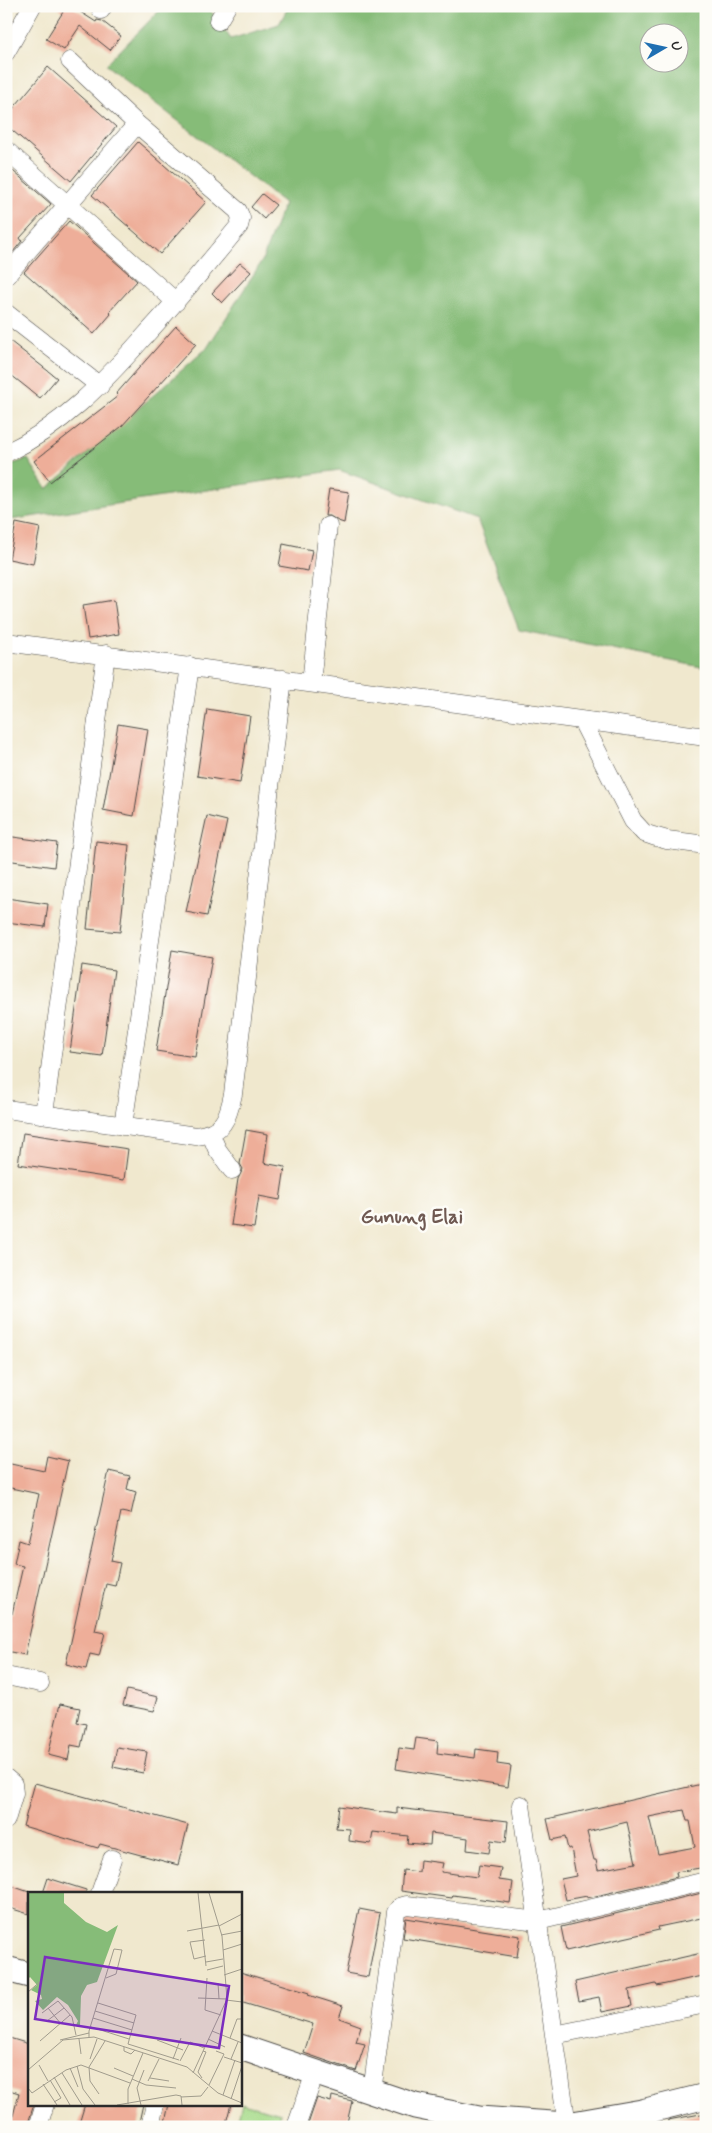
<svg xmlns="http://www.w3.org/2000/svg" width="712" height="2133" font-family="Mynerve,sans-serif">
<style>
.green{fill:#a8dc8c;stroke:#6a845c}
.forest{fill:#86bc78;stroke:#587452;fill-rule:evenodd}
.building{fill:#eeae99;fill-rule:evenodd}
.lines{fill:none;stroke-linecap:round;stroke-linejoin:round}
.street-casing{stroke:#494743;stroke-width:19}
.secondary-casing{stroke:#494743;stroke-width:27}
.street{stroke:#fff;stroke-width:18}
.secondary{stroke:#fff;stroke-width:25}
.labels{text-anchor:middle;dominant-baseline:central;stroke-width:5;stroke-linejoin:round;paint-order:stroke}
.quarter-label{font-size:20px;font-weight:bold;fill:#6f5952;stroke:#fdfcf7}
.inset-road{fill:none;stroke:#a19c8d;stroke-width:1}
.view{fill:#7b2cbf;fill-opacity:0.15;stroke:#7b2cbf;stroke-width:2.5}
.inset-edge{fill:none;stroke:#2b2b2b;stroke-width:2.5}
</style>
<rect width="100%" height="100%" fill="#fdfcf7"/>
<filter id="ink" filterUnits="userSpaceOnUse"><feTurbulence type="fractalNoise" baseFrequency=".02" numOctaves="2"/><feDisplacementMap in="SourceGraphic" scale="10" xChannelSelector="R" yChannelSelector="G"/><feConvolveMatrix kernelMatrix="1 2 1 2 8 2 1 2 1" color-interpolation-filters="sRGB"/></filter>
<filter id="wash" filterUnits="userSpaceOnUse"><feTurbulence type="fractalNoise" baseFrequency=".0096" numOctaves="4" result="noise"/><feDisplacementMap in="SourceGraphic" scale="20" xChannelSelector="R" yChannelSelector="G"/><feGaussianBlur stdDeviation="1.12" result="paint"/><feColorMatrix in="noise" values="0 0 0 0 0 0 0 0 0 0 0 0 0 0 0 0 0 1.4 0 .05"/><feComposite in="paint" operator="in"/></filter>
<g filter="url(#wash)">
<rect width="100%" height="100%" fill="#f0e8ce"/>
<!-- green -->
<path class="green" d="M242,2103L281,2113L277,2127H250L237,2123Z"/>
<!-- forest -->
<path class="forest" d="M164,6H213L210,10L231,39L279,24L289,6H706V668L519,630L477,519L339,470L10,520L6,505V466L28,459L47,489L207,348L262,261L284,203L106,65ZM650,32H680V62H650Z"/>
<g id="blocks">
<!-- building -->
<path class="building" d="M59,6H71L96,22L97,20L102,21L121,36L110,50L80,26L64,50L46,39L63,12L58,8Z
M48,67L116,127L71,181L6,125V117Z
M138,142L206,202L160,254L92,195Z
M6,165L51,204L20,238L22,241L8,258Z
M262,194L276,205L264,219L251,207Z
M69,221L137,281L109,312L111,314L94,334L24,272Z
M240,263L251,272L222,303L212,293Z
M176,326L196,344L121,427L50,482L34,461L118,396L116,394Z
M6,338L57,378L40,398L6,371Z
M329,489L349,492L344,523L338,521L330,516H325Z
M16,523L40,528L33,564L9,559Z
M283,544L312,550L308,571L279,566Z
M114,600L119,634L88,639L83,605Z
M207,709L250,716L240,783L197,776Z
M118,724L148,729L134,816L103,810Z
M207,816L227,821L207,916L186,912Z
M6,836L57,843L54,867L6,860Z
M96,841L129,845L120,932L87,929Z
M6,898L48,904L45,927L6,922Z
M172,950L212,957L195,1057L156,1051Z
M82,965L114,970L102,1056L70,1052Z
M246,1130L268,1134L264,1163L285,1167L280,1200L259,1196L254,1228L231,1225L238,1179L243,1169L240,1164Z
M23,1133L128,1149L124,1180L18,1164Z
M47,1456L68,1461L25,1655L6,1651V1612L12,1614L23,1566L14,1564L19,1540L28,1543L39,1494L6,1487V1463L44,1471Z
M109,1471L130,1476L127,1489L136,1492L131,1514L121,1512L111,1561L120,1563L115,1586L106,1584L95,1631L105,1633L99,1656L90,1654L86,1669L66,1664Z
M127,1690L158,1697L154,1711L123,1705Z
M60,1704L80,1708L77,1722L86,1724L81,1747L71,1745L68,1760L48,1755Z
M416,1738L438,1741L437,1753L475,1758L476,1749L498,1752L497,1764L511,1766L508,1787L396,1769L399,1748L414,1750Z
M117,1747L147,1752L143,1773L113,1767Z
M35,1783L188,1825L178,1865L100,1844L98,1848L23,1826Z
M706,1783V1867L676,1872L677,1877L587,1898V1896L566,1900L561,1879L576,1876L571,1848L568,1849L565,1837L552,1840L547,1819ZM684,1810L687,1821H690L695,1847L658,1854L649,1817ZM627,1822L636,1863L598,1870L596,1860H594L587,1832Z
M339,1806L397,1814V1808L508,1821L506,1842L491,1840L489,1853L467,1850L468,1838L431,1833L430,1845L407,1843L408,1836L373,1832L371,1844L349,1841L350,1829L336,1828Z
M420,1860L443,1863L441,1872L477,1877L479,1865L501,1868L499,1880L513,1882L510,1903L453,1895L452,1898L401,1891L403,1870L419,1872Z
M48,1878L86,1890V1893H43Z
M6,1884L29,1892V1914L6,1907Z
M706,1892V1917L658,1927L659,1930L566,1951L561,1927Z
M359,1909L380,1913L368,1977L346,1973Z
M406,1918L520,1936L517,1957L403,1938Z
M706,1952V1975L657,1986L656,1984L629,1990L632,2006L602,2012L599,1997L579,2001L575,1982Z
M240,1972L309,1993L308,1995L343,2006L339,2018L361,2026L356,2042L365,2044L356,2071L304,2053L313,2024L240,2002Z
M6,2037L29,2044V2104H34L27,2127H10L19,2093L6,2089Z
M332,2096L352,2101L346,2127H307L317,2098L331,2102Z
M85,2104H143L138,2127H78Z
M169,2104H231L225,2127H164Z
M706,2113V2127H669L668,2120Z"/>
</g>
</g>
<g filter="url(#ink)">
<use href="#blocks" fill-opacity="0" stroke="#494743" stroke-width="1"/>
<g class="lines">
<defs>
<path id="street" d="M101,10L103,6
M218,21L227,6
M6,52L32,6
M6,150L176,302
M6,276L137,124
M6,313L100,386
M6,453C61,427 102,384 142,339C176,302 208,264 239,226L241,218L238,211L137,124L70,61
M6,642L706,737
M311,683L328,526
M582,721L633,821L644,833L653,836L667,840L706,845
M6,1109L196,1136C223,1133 228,1119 233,1094L283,679
M44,1114L106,654
M123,1126L190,666
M211,1135L217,1149L232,1170
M6,1676L40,1683
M6,1778L13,1784L14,1793L6,1820
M521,1805L567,2125
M100,1893L112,1859
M554,2035L706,2004
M372,2092L396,1912L400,1907L407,1905L538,1921L706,1881
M38,2127L45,2104
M150,2127L155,2104
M296,2127L315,2073"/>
<path id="secondary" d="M6,1969L29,1975
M240,2047L415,2106L479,2119L567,2125L642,2112L706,2096"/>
</defs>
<!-- street casing -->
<use href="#street" class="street-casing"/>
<!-- secondary casing -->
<use href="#secondary" class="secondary-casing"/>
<!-- street -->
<use href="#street" class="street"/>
<!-- secondary -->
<use href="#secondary" class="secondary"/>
</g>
</g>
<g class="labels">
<!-- quarter labels -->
<g class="quarter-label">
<text x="412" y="1217">Gunung Elai</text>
</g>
</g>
<!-- overview -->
<g transform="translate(28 1892)">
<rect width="214" height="214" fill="#f0e8ce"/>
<path d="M0,1H36V11L58,30L79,40L90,33L69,90L59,93L53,104L52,133H48L50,129L40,113L29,105L15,118L7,109L14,107L13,103L3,98L9,93L2,85L0,87Z" fill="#86bc78"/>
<path class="inset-road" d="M170,1L178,74M191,34L214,22M159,39L191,33M193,43L214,39M177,48L162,50L166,67L178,64M195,58L214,52M178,70L195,67M179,78L195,74M196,83L214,77M179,86L177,118L193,123M190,91L191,107M0,100L14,88M170,106L199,107M198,108L214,110M70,111L108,123L100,152L151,168M20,116L33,132M67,119L106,131M14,121L30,109L44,125L48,143M65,126L104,138M19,129L36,116M63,135L101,147M184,139L214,151M61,146V139L86,57L94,58L88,82L78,86M202,146L209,127H214M51,147L53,162M180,147L197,155M32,148L61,141M129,148L155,158M12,149L42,123M96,155V159L103,162L107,158M196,165L214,171M62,167L69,147M145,167L153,146M203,167L210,150M152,169L162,150L176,156M11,173L20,189M49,174L55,197L67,213M61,175L77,149M61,175L62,189L71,202M42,176L50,195M86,176L105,184M0,178L35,148L66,145L159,175L190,201L214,211M34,181L54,213M165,181L199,107L194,44L181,1M26,185L42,213M122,186L141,189M174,186L170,180L178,160L175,159M104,187L118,193L148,196M22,188L33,206L26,210M120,189L131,167M15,192L29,213M181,193L196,162L188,159M0,196L4,201L38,178L53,173L102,191M195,203L207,168M153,205L173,204L180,195M203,207L214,174M100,212V197L115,161M89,213L148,203L153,204L154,213M113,213L109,196L116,178"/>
<path class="view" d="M17,65L201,94L191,156L7,127Z"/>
<rect width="214" height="214" class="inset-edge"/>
</g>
<!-- margin -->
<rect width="712" height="2133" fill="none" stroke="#fdfcf7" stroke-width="25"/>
<!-- north arrow -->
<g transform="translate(664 48) rotate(81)"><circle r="24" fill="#fdfcf7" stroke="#a9a8a5"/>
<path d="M0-4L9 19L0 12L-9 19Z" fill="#1f6fb2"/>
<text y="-8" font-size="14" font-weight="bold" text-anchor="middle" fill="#2b2b2b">U</text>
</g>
</svg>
